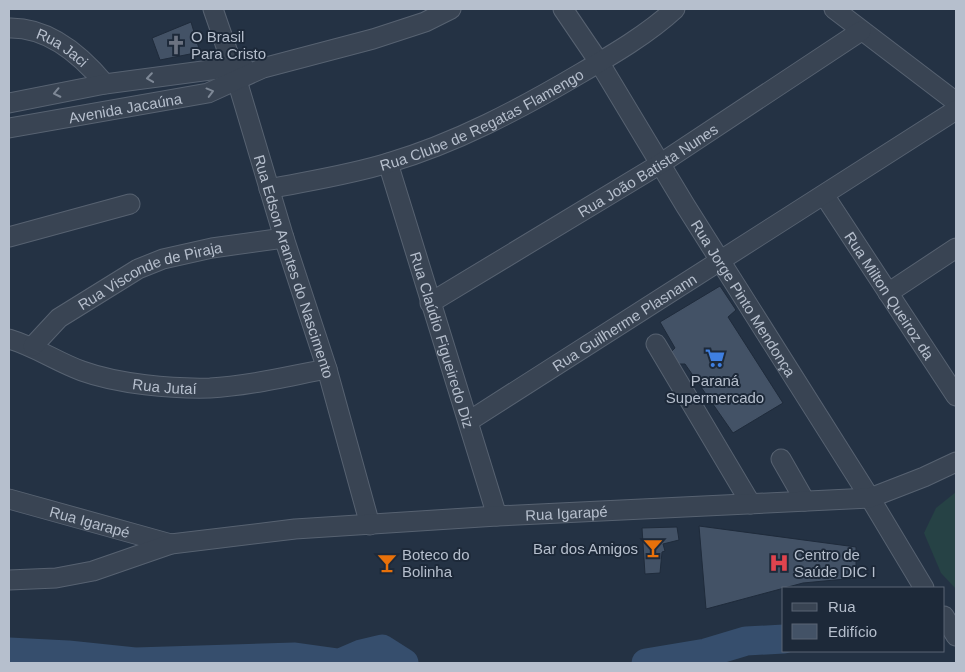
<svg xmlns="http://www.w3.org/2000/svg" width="965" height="672" font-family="Arial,sans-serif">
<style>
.green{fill:#264245}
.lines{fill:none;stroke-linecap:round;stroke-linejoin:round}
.river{stroke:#364e6d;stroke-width:29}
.building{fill:#435266;stroke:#1f2b3b}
.minor-casing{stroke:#576271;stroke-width:21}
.minor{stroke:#394453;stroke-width:19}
.oneway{stroke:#7e8896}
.labels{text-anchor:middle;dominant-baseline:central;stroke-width:4;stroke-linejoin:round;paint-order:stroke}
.poi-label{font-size:15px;fill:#b6bfcd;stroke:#1d2939;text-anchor:start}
.street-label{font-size:15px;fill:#b6bfcd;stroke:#1d2939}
</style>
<rect width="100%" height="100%" fill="#243244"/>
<!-- green -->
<path class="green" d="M956,492V589L941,573L924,533L936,508Z"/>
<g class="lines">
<!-- river -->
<path class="river" d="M9,652L68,655L135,662L295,657L338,663
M340,663L361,654L382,649L404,663
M646,663L706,653L746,641L784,639"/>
</g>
<!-- building -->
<path class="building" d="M191,22L200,52L160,60L152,38Z
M720,286L736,310L728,317L783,403L733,433L685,364H679L671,352L675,348L660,322Z
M699,526L856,547V578L803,583L706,609Z
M677,527L679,540L663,544L665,551L662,552L660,573L645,574L642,528Z"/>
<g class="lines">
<defs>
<g id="minor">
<path id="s1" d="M213,9L233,67L284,238L327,369L370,525"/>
<path id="s2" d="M563,9L599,62L685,205L870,498L924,588"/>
<path d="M834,9L956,102"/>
<path id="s3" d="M9,28C48,27 81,55 105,84"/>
<path d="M9,103L105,84L233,67H244"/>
<path id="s4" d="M9,128L208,93L263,68L373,39L425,22L451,9"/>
<path id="s5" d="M388,163L497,516"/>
<path id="s6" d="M269,189C308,181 349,175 388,163C456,143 520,109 581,73C612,55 648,34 675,9"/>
<path id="s7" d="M824,195L956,396"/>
<path d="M9,237L130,204"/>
<path d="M888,293L956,248"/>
<path id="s8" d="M430,303L660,164L861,31"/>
<path id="s9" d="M9,339C36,347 57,362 82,371C118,384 172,389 210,388C249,386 289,376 327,369"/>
<path d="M656,344L751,504"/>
<path id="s10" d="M33,346L59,318L138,269L163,259L212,248L284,238"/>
<path id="s11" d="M469,421L956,110"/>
<path d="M781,459L805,501"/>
<path id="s12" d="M9,499L171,544"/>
<path id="s13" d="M9,580L56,578L93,571L171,544L295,529L497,516L870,498L924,477L956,462"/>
<path d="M944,616L956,636"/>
</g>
</defs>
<!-- minor casing -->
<use href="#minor" class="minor-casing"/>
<!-- minor -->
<use href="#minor" class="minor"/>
</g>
<!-- one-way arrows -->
<defs><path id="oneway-chevron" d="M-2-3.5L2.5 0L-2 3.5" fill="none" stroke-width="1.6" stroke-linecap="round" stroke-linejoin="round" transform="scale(1.25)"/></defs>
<g class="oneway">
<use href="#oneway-chevron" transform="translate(150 78) rotate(172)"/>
<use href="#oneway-chevron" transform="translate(210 92) rotate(-15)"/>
<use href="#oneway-chevron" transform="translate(57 93) rotate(168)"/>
</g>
<!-- icons -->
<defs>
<symbol id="church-bare" viewBox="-9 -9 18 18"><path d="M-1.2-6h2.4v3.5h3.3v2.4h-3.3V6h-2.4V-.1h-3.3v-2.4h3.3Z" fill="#6b7280" stroke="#1d2939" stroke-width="2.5" paint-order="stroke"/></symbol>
<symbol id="supermarket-bare" viewBox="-9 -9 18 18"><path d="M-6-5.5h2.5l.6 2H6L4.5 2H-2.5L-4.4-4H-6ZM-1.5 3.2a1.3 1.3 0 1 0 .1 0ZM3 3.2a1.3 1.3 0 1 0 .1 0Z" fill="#3f7fe0" stroke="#1d2939" stroke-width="2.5" paint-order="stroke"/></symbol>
<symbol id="bar-bare" viewBox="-9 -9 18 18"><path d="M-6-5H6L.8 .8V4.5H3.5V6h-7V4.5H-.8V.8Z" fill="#e8710a" stroke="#1d2939" stroke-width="2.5" paint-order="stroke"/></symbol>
<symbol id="hospital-bare" viewBox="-9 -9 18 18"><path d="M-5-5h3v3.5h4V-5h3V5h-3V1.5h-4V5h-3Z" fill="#e0444e" stroke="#1d2939" stroke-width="2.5" paint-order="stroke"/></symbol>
</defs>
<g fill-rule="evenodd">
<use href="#church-bare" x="162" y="31" width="28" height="28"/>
<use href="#supermarket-bare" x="701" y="344" width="28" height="28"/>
<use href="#bar-bare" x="639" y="534" width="28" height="28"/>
<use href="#bar-bare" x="373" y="549" width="28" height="28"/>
<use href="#hospital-bare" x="765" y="549" width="28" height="28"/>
</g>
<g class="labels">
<!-- poi labels -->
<g class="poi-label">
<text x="191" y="36">O Brasil<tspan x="191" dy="17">Para Cristo</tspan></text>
<text x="715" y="380" text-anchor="middle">Paraná<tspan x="715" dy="17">Supermercado</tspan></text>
<text x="638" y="548" text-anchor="end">Bar dos Amigos</text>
<text x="402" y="554">Boteco do<tspan x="402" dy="17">Bolinha</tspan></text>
<text x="794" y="554">Centro de<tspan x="794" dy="17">Saúde DIC I</tspan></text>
</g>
<!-- street labels -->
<g class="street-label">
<text stroke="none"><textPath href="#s3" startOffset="58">Rua Jaci</textPath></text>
<text stroke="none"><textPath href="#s4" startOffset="118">Avenida Jacaúna</textPath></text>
<text stroke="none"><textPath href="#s6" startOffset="225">Rua Clube de Regatas Flamengo</textPath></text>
<text stroke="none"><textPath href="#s8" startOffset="255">Rua João Batista Nunes</textPath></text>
<text stroke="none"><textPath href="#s1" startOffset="270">Rua Edson Arantes do Nascimento</textPath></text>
<text stroke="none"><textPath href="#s10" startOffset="140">Rua Visconde de Piraja</textPath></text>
<text stroke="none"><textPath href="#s7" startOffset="120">Rua Milton Queiroz da</textPath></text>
<text stroke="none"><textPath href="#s2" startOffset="341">Rua Jorge Pinto Mendonça</textPath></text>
<text stroke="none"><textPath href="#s11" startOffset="184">Rua Guilherme Plasnann</textPath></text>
<text stroke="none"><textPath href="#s5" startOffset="185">Rua Claúdio Figueiredo Diz</textPath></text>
<text stroke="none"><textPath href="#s9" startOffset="164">Rua Jutaí</textPath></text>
<text stroke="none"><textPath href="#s13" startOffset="564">Rua Igarapé</textPath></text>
<text stroke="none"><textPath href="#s12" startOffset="84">Rua Igarapé</textPath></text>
</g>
</g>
<!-- border -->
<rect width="965" height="672" fill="none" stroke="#b6bfcd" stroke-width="20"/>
<!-- legend -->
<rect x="782" y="587" width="162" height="65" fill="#1d2939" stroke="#5a6574"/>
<rect x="792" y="603" width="25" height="8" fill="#394453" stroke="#5a6574"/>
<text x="828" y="612" font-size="15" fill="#b6bfcd">Rua</text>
<rect x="792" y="624" width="25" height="15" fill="#435266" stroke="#5a6574"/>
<text x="828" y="637" font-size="15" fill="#b6bfcd">Edifício</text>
</svg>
